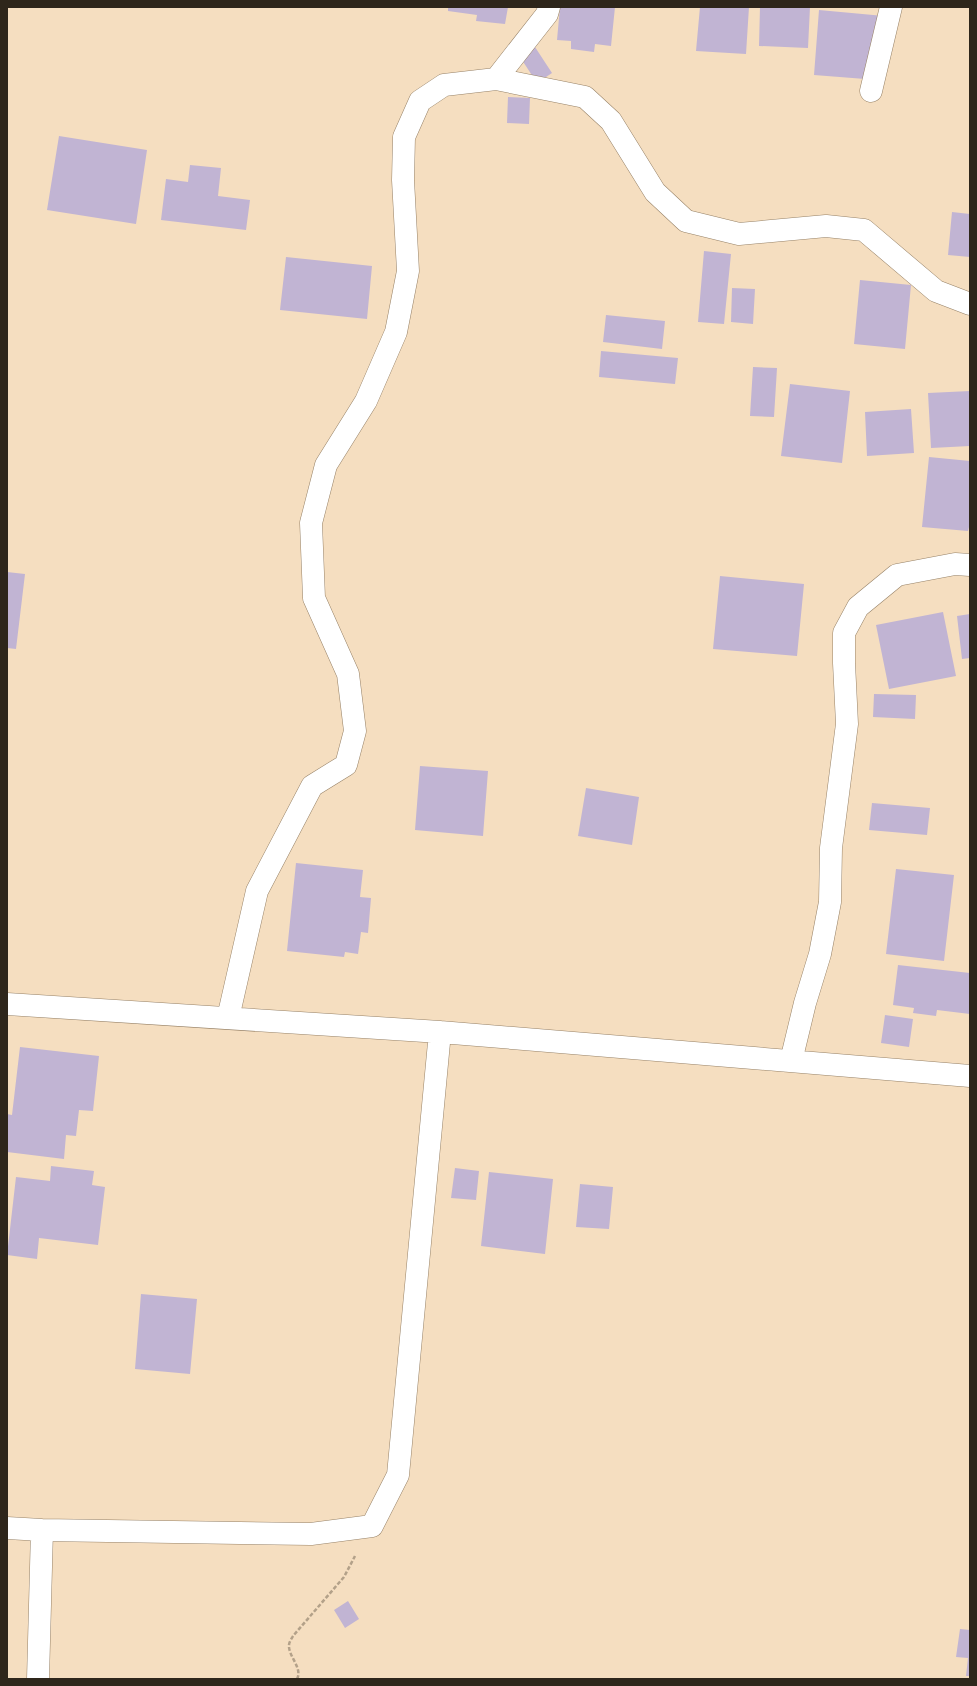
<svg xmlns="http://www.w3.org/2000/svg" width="977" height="1686" font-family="Arial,sans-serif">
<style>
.building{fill:#c1b4d3}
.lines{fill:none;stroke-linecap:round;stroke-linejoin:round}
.minor-casing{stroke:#978267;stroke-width:23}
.path{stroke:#b3a189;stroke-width:2.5;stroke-dasharray:4 2;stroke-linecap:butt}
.minor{stroke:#fff;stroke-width:22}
</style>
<rect width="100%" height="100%" fill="#f5dec0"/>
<!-- building -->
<path class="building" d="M448,7H508L505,24L476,21L477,15L448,11Z
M560,7H615L611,46L595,44L594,52L571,49V41L557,40Z
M700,7H749L746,54L696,51Z
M760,7H810L808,48L759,46Z
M819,10L884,16L878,80L814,75Z
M535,47L552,73L537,83L520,57Z
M508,97L530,98L529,124L507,123Z
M59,136L147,150L136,224L47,210Z
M190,165L221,168L218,196L250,200L246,230L161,220L166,179L188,182Z
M952,212L970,214V257L948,255Z
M704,251L731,254L724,324L698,322Z
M286,257L372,266L367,319L280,310Z
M860,280L911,285L905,349L854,344Z
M732,288L755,289L753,324L731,322Z
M606,315L665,321L662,349L603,342Z
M601,351L678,358L675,384L599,377Z
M753,367L777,368L774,417L750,416Z
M790,384L850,391L842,463L781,456Z
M970,391V446L931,448L928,393Z
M911,409L914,453L867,456L865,412Z
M929,457L970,461V523L968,531L922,527Z
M7,572L25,574L16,649L7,648Z
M720,576L804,584L797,656L713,649Z
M943,612L956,676L889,689L876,625Z
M970,614V658L962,659L957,616Z
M874,694L916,695L915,719L873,717Z
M420,766L488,771L483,836L415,830Z
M586,788L639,797L632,845L578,836Z
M872,803L930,808L927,835L869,830Z
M296,863L363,870L360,897L371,898L368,933L361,932L358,954L345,952L344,957L287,951Z
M896,869L954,875L944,961L886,954Z
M898,965L970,973V1014L937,1010L936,1016L913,1013L914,1008L893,1005Z
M885,1015L913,1019L909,1047L881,1043Z
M20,1047L99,1056L93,1111L79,1110L76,1136L66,1135L64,1159L7,1152V1114L12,1115Z
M51,1166L94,1171L92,1185L105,1187L98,1245L39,1238L37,1259L7,1255L16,1177L50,1181Z
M455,1168L479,1171L476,1200L451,1198Z
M489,1172L553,1179L545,1254L481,1246Z
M580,1184L613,1187L609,1229L576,1227Z
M141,1294L197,1299L190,1374L135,1369Z
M348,1601L359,1619L345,1628L334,1610Z
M960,1629L970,1630V1676H966L968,1658L956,1657Z"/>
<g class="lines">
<defs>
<path id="minor" d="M496,79L547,14L549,7
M871,91L891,7
M7,1004L440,1032L970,1076
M228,1018L257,891L312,786L346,765L355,731L348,674L314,598L311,523L326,465L366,401L396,332L408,271L403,180L404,137L420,101L444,85L496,79L585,97L611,121L655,192L686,221L739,234L826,226L864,230L936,291L970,304
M791,1061L805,1003L820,954L830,902L831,848L847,724L844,663V633L858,607L897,575L955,564L970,565
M7,1528L42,1530L311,1534L372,1526L398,1475L440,1032
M38,1679L42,1530"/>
</defs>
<!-- minor casing -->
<use href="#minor" class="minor-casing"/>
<!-- path -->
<path class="path" d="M297,1679C303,1668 288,1656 289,1645C289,1642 292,1638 293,1636L344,1577L355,1556"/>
<!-- minor -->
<use href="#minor" class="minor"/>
</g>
<!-- border -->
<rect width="977" height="1686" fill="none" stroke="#2e261b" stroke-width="16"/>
</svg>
